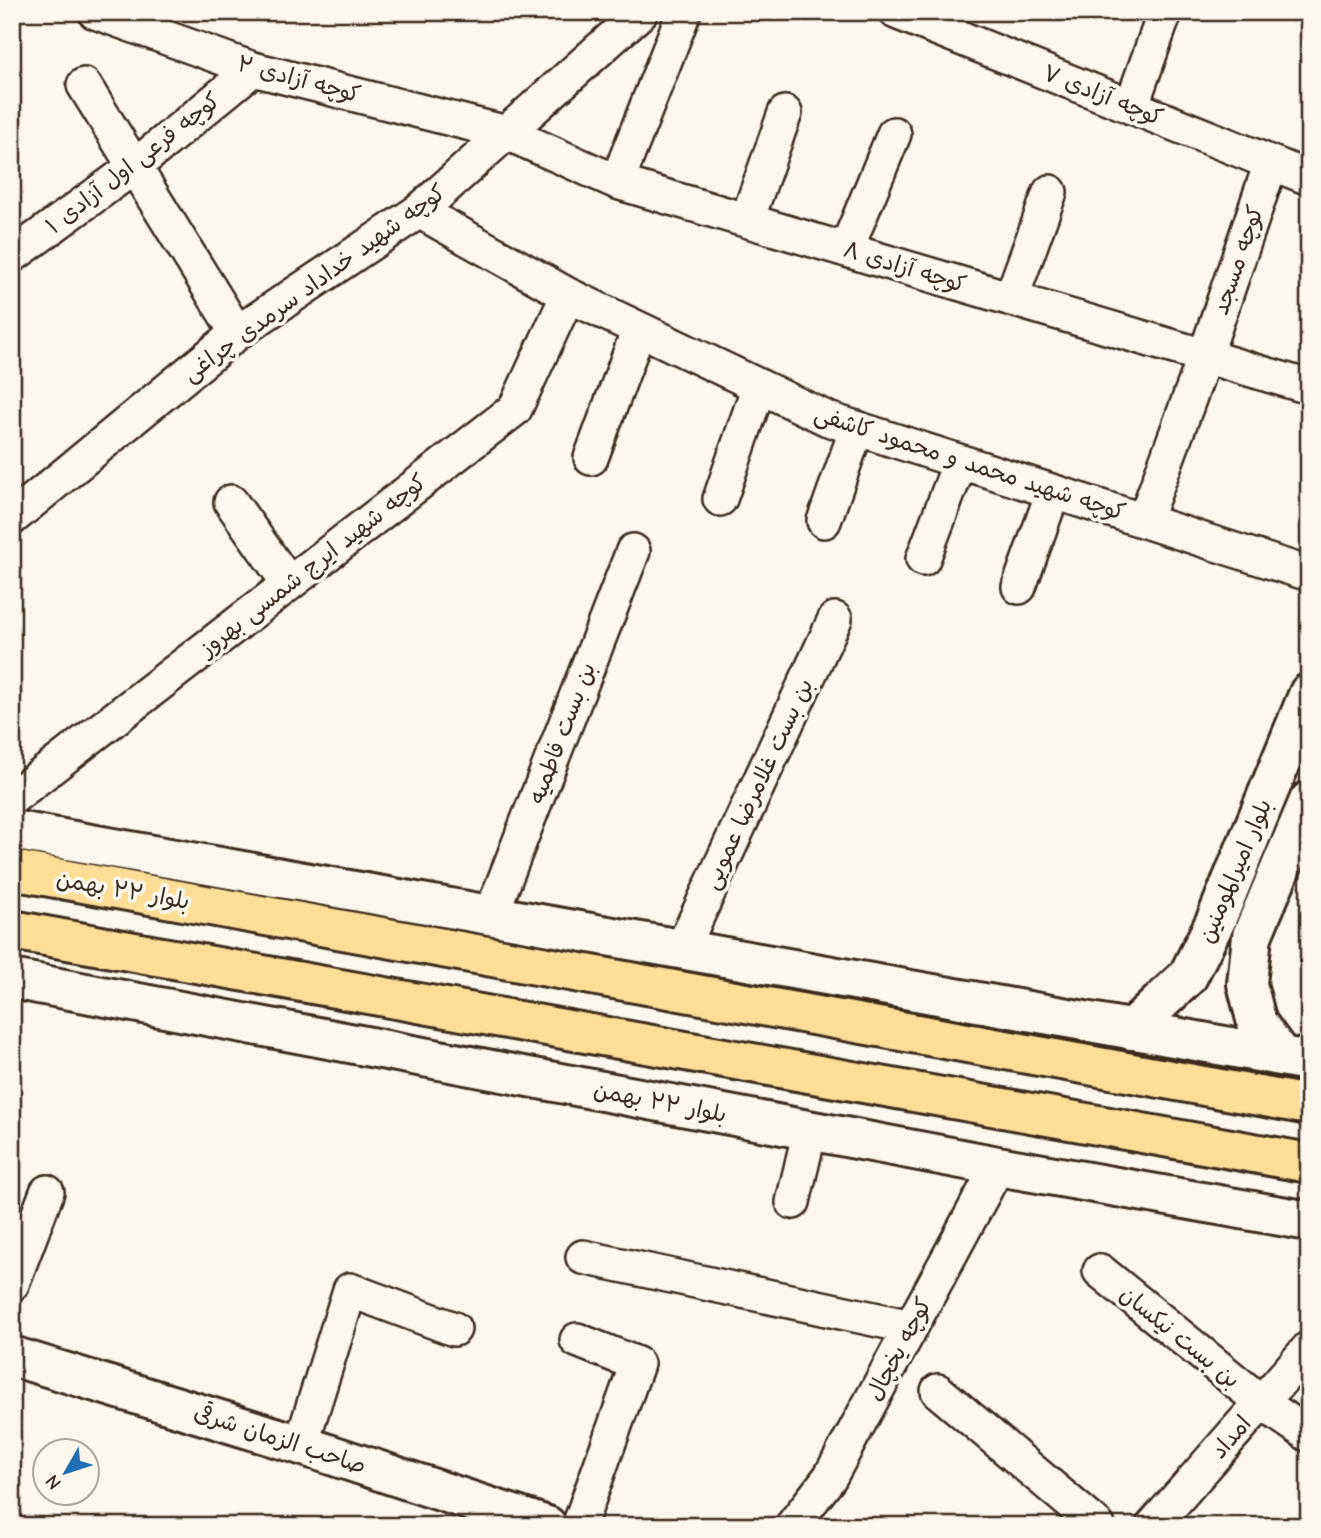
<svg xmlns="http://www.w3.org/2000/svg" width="1321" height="1538" font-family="'Comic Neue','Playpen Sans Arabic',sans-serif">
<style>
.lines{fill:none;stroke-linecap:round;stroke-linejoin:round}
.minor-casing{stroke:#3b2a1e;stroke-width:38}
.tertiary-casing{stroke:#3b2a1e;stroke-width:44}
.secondary-casing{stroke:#3b2a1e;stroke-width:44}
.primary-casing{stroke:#3b2a1e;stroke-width:44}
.minor{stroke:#fbf7ec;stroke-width:33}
.tertiary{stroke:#fbf7ec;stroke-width:38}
.secondary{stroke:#fbf7ec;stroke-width:38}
.primary{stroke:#fcde96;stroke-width:38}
.labels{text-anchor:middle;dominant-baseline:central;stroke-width:7;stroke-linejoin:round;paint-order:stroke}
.street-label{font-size:23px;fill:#3b2a1e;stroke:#fbf7ec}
</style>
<rect width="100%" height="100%" fill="#fbf7ec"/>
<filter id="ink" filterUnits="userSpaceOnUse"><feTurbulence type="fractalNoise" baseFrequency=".0143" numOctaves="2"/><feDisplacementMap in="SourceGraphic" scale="14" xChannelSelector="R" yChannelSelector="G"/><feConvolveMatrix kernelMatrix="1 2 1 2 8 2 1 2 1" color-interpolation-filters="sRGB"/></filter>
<g filter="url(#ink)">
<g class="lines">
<defs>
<path id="minor" d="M95,12L253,69L507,133L617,182L1309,387
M896,12L1309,178
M84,85L237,333
M1131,107L1165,12
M617,182L684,12
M419,211L568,295L828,419L1309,574
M747,220L785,113
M846,250L894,134
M12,256L134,167L253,69
M1011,299L1050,192
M591,458L639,329
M720,499L759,386
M231,502L289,584
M12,518L237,333L419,211L641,12
M824,521L857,428
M1144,521L1205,356L1271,163
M923,559L960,462
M1019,587L1053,492
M12,798L515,409L568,295
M491,915L633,551
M682,949L835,619
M793,1202L810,1130
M583,1257L911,1327
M1100,1271L1261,1402L1309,1435
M12,1284L47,1192
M577,1340L637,1364L579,1526
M938,1391L1098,1526
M301,1445L350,1290L454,1329
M792,1526L830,1477L998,1166
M1153,1526L1309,1348"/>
<path id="tertiary" d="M1131,1030L1188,976L1216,920L1309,693
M1281,1056L1257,1023L1247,984L1252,936L1309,801"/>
<path id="secondary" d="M12,830L1309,1061
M12,979L998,1166L1309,1221
M12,1356L301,1445L547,1526"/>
<path id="primary" d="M12,870L1309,1105
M12,930L1309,1163"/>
</defs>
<!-- minor casing -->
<use href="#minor" class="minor-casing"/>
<!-- tertiary casing -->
<use href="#tertiary" class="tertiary-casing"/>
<!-- secondary casing -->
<use href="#secondary" class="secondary-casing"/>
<!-- primary casing -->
<use href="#primary" class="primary-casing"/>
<!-- minor -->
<use href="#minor" class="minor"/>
<!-- tertiary -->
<use href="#tertiary" class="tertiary"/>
<!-- secondary -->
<use href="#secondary" class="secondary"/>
<!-- primary -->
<use href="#primary" class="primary"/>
</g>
</g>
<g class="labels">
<!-- street labels -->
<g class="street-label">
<text transform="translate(299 79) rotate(15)">کوچه آزادی ۲</text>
<text transform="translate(1103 95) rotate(22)">کوچه آزادی ۷</text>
<text transform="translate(133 163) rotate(-38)">کوچه فرعی اول آزادی ۱</text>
<text transform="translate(1238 260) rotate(-71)">کوچه مسجد</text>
<text transform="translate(905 267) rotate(17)">کوچه آزادی ۸</text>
<text transform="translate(314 283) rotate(-36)">کوچه شهید خداداد سرمدی چراغی</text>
<text transform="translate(970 463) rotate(18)">کوچه شهید محمد و محمود کاشفی</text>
<text transform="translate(313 565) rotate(-38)">کوچه شهید ایرج شمسی بهروز</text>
<text transform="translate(562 733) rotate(-69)">بن بست فاطمیه</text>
<text transform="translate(758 784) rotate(-65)">بن بست غلامرضا عمویی</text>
<text transform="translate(1235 871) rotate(-67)">بلوار امیرالمومنین</text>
<text transform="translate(123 890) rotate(10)">بلوار ۲۲ بهمن</text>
<text transform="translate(660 1102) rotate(11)">بلوار ۲۲ بهمن</text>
<text transform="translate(1180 1337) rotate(39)">بن بست نیکسان</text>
<text transform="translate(899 1349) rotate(-62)">کوچه یخچال</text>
<text transform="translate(1231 1437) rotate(-49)">امداد</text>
<text transform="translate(280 1439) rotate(18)">صاحب الزمان شرقی</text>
</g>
</g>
<!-- margin -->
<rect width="1321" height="1538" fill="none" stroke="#fbf7ec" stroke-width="42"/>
<rect x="21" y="21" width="1279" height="1496" fill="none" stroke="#3b2a1e" stroke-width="2.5" filter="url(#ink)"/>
<!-- north arrow -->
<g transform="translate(66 1472) rotate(231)"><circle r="33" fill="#fbf7ec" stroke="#aea59a" stroke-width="2"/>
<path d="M0-5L12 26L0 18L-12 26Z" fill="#1f6fb2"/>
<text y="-10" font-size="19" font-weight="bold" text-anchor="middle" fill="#3b2a1e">N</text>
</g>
</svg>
